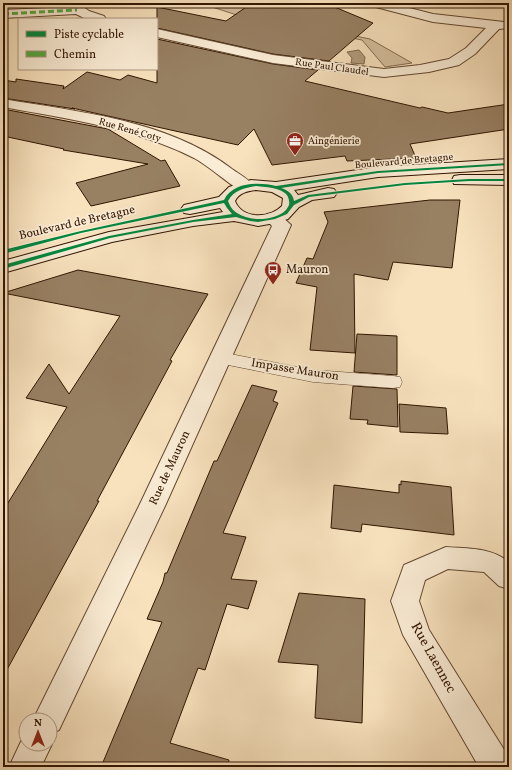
<svg xmlns="http://www.w3.org/2000/svg" width="512" height="770" font-family="Vollkorn,serif">
<style>
.green{fill:#d6bf9e;stroke:#846a4f}
.water{fill:#b49c7d;stroke:#80664b}
.building{fill:#988063;stroke:#311500}
.lines{fill:none;stroke-linecap:round;stroke-linejoin:round}
.lane-casing{stroke:#634830;stroke-width:1}
.street-casing{stroke:#634830;stroke-width:2}
.secondary-casing{stroke:#311500;stroke-width:2}
.lane{fill:#faecd5;fill-rule:evenodd}
.street{fill:#faecd5;fill-rule:evenodd}
.secondary{fill:#faecd5;fill-rule:evenodd}
.quiet{stroke:#54a940;stroke-width:3;stroke-dasharray:6 3;stroke-linecap:butt}
.cycleway-casing{stroke:#faecd5;stroke-width:2}
.cycleway{fill:#00873e;fill-rule:evenodd}
.labels{text-anchor:middle;dominant-baseline:central;stroke-width:3.5;stroke-linejoin:round;paint-order:stroke}
.far-street-label{font-size:10px;fill:#311500;stroke:#faecd5}
.far-poi-label{font-size:10px;fill:#311500;stroke:#faecd5;text-anchor:start}
.street-label{font-size:12px;fill:#311500;stroke:#faecd5}
.poi-label{font-size:12px;fill:#311500;stroke:#faecd5;text-anchor:start}
.near-street-label{font-size:14px;fill:#311500;stroke:#faecd5}
</style>
<rect width="100%" height="100%" fill="#f8e2be"/>
<filter id="stains"><feTurbulence type="fractalNoise" baseFrequency=".005" numOctaves="4"/><feColorMatrix values="0 0 0 0 .2 0 0 0 0 .09 0 0 0 0 .02 0 0 0 .5 -.17"/></filter>
<radialGradient id="worn" r=".72"><stop offset=".6" stop-color="#630" stop-opacity="0"/><stop offset="1" stop-color="#630" stop-opacity=".3"/></radialGradient>
<!-- green -->
<path class="green" d="M200,3H267L320,29L370,39L412,63L385,67L362,40L249,19Z"/>
<!-- water -->
<path class="water" d="M359,50L365,57L364,64L351,63L352,58L347,52Z"/>
<!-- building -->
<path class="building" d="M252,3H325L373,23L329,61L273,54L157,28V7L226,21Z
M157,39L273,64L318,70L305,81L420,108L422,107L448,113L509,104V129L410,144L416,158L347,161L345,156L272,165L254,129L238,145L72,108L75,109L3,98V80L16,82V79L64,86L63,89L87,72L120,80L128,75L157,83Z
M3,109L108,129L161,161L165,160L180,186L91,206L76,183L148,164L63,150L64,149L3,136Z
M430,200H460L452,268L393,262L388,280L354,274L355,353L310,350L317,287L296,283L307,258L313,259L328,222L324,212Z
M78,270L208,294L170,360L172,361L97,501H99L3,677V511L67,407L26,398L49,364L69,394L120,316L3,293Z
M357,334L397,336V375L354,372Z
M252,385L277,391L273,401L278,403L223,533L246,537L231,579L257,581L248,609L227,604L205,670L198,668L170,743L229,760L228,767H101L162,622L147,619L163,582L165,573H167L214,461H217Z
M353,386L397,389L398,427L367,424L368,420L350,419Z
M399,404L446,408L448,434L400,432Z
M401,481L451,487L454,535L362,524L361,532L331,528L334,485L399,493V484L401,485Z
M299,593L365,599L362,723L315,718L318,665L278,662Z"/>
<g class="lines">
<defs>
<path id="lane" d="M220,352L313,370L393,376L400,377L402,382L400,387L393,388L313,382L213,362L211,358L213,354Z"/>
<path id="street" d="M66,3H78L89,11L104,16L106,19H86L76,14L3,18V10L69,7Z
M370,3H390L433,14L504,22L509,23V28L499,29L475,54L459,65L429,72L384,77L273,63L157,37V29L273,55L384,69L420,65L449,59L466,48L486,28L433,22L372,6Z
M3,99C80,112 168,120 232,169C239,174 249,179 253,186L251,190L245,191L239,190C224,180 210,167 194,158C135,128 68,119 3,107Z
M273,213L279,214L291,225L165,506L59,730L50,734V720H33L139,506L272,226L264,218L267,214Z
M446,547C469,549 490,547 509,562V589L499,586L484,572L448,569L425,580L419,601L429,630L508,756L509,767H479L403,635L391,601L404,565Z
M25,733L26,744H50V740L52,744L41,767H9Z"/>
<path id="secondary" d="M509,159V169L378,177L294,190L298,195L328,188L334,189L337,193L334,197L312,200L299,207L288,219L275,223L258,226L234,221L193,226L112,242L3,273V261L109,232L223,212L220,208L190,214L184,213L181,209L184,205L219,197L229,187L251,180L276,182L378,167ZM256,190L272,192L283,198L282,206C269,219 242,219 235,201C239,193 247,191 256,190Z
M460,175H509V185L454,184L452,180L454,176Z"/>
</defs>
<!-- lane casing -->
<use href="#lane" class="lane-casing"/>
<!-- street casing -->
<use href="#street" class="street-casing"/>
<!-- secondary casing -->
<use href="#secondary" class="secondary-casing"/>
<!-- lane -->
<use href="#lane" class="lane"/>
<!-- street -->
<use href="#street" class="street"/>
<!-- secondary -->
<use href="#secondary" class="secondary"/>
<!-- quiet -->
<path class="quiet" d="M3,14L77,10"/>
<defs>
<path id="cycleway" d="M509,163V165L378,173L281,188C288,190 293,194 294,201L308,195L405,183L469,179H509V181H469L405,185L309,197L294,205L287,214L275,219L258,222L250,221L236,217L193,222L110,238L3,269V265L109,236L193,220L232,214L227,208L224,203L81,233L3,254V250L81,231L224,200C233,182 258,182 276,186L378,171ZM256,186C266,187 289,188 289,201C290,205 288,207 286,210C275,221 250,222 237,213C232,210 230,206 228,201C234,190 244,188 256,186Z"/>
</defs>
<!-- cycleway casing -->
<use href="#cycleway" class="cycleway-casing"/>
<!-- cycleway -->
<use href="#cycleway" class="cycleway"/>
</g>
<!-- icons -->
<defs>
<symbol id="office-pin" viewBox="-11 -11 22 30"><path d="M0 17L-7.5 6A9.5 9.5 0 1 1 7.5 6Z" fill="#8f2418" stroke="#faecd5"/><path d="M-6-3h4V-5.5h4V-3h4V5H-6ZM-1-4.5V-3h2v-1.5ZM-6 0V1H6V0Z" fill="#fff"/></symbol>
<symbol id="bus-pin" viewBox="-11 -11 22 30"><path d="M0 17L-7.5 6A9.5 9.5 0 1 1 7.5 6Z" fill="#8f2418" stroke="#faecd5"/><path d="M-5-6H5V4H4V6H2V4H-2V6H-4V4H-5ZM-3.5-4V0h7V-4ZM-3.5 1.2v1.5H-2V1.2ZM2 1.2v1.5H3.5V1.2Z" fill="#fff"/></symbol>
</defs>
<g fill-rule="evenodd">
<use href="#office-pin" x="285" y="131" width="20" height="27"/>
<use href="#bus-pin" x="263" y="260" width="20" height="27"/>
</g>
<g class="labels">
<!-- far-street labels -->
<g class="far-street-label">
<text transform="translate(332 67) rotate(8)">Rue Paul Claudel</text>
<text transform="translate(130 130) rotate(16)">Rue René Coty</text>
<text transform="translate(404 161) rotate(-5)">Boulevard de Bretagne</text>
</g>
<!-- far-poi labels -->
<g class="far-poi-label">
<text x="308" y="141">Aingénierie</text>
</g>
<!-- street labels -->
<g class="street-label">
<text transform="translate(77 223) rotate(-13)">Boulevard de Bretagne</text>
<text transform="translate(295 370) rotate(9)">Impasse Mauron</text>
<text transform="translate(170 468) rotate(-65)">Rue de Mauron</text>
</g>
<!-- poi labels -->
<g class="poi-label">
<text x="286" y="270">Mauron</text>
</g>
<!-- near-street labels -->
<g class="near-street-label">
<text transform="translate(433 658) rotate(61)">Rue Laennec</text>
</g>
</g>
<!-- margin -->
<rect width="512" height="770" fill="none" stroke="#f8e2be" stroke-width="16"/>
<rect x="4" y="4" width="504" height="762" fill="none" stroke="#311500" stroke-width="2"/>
<rect x="8" y="8" width="496" height="754" fill="none" stroke="#311500"/>
<!-- legend -->
<rect x="18" y="18" width="140" height="52" fill="#faecd5" stroke="#aa9680"/>
<rect x="26" y="31" width="20" height="6" fill="#00873e" stroke="#aa9680"/>
<text x="54" y="38" font-size="12" fill="#311500">Piste cyclable</text>
<rect x="26" y="51" width="20" height="6" fill="#54a940" stroke="#aa9680"/>
<text x="54" y="58" font-size="12" fill="#311500">Chemin</text>
<!-- north arrow -->
<g transform="translate(38 732)"><circle r="19" fill="#faecd5" stroke="#aa9680"/>
<path d="M0-3L7 15L0 10L-7 15Z" fill="#8f2418"/>
<text y="-6" font-size="11" font-weight="bold" text-anchor="middle" fill="#311500">N</text>
</g>
<rect width="100%" height="100%" filter="url(#stains)"/>
<rect width="100%" height="100%" fill="url(#worn)"/>
</svg>
